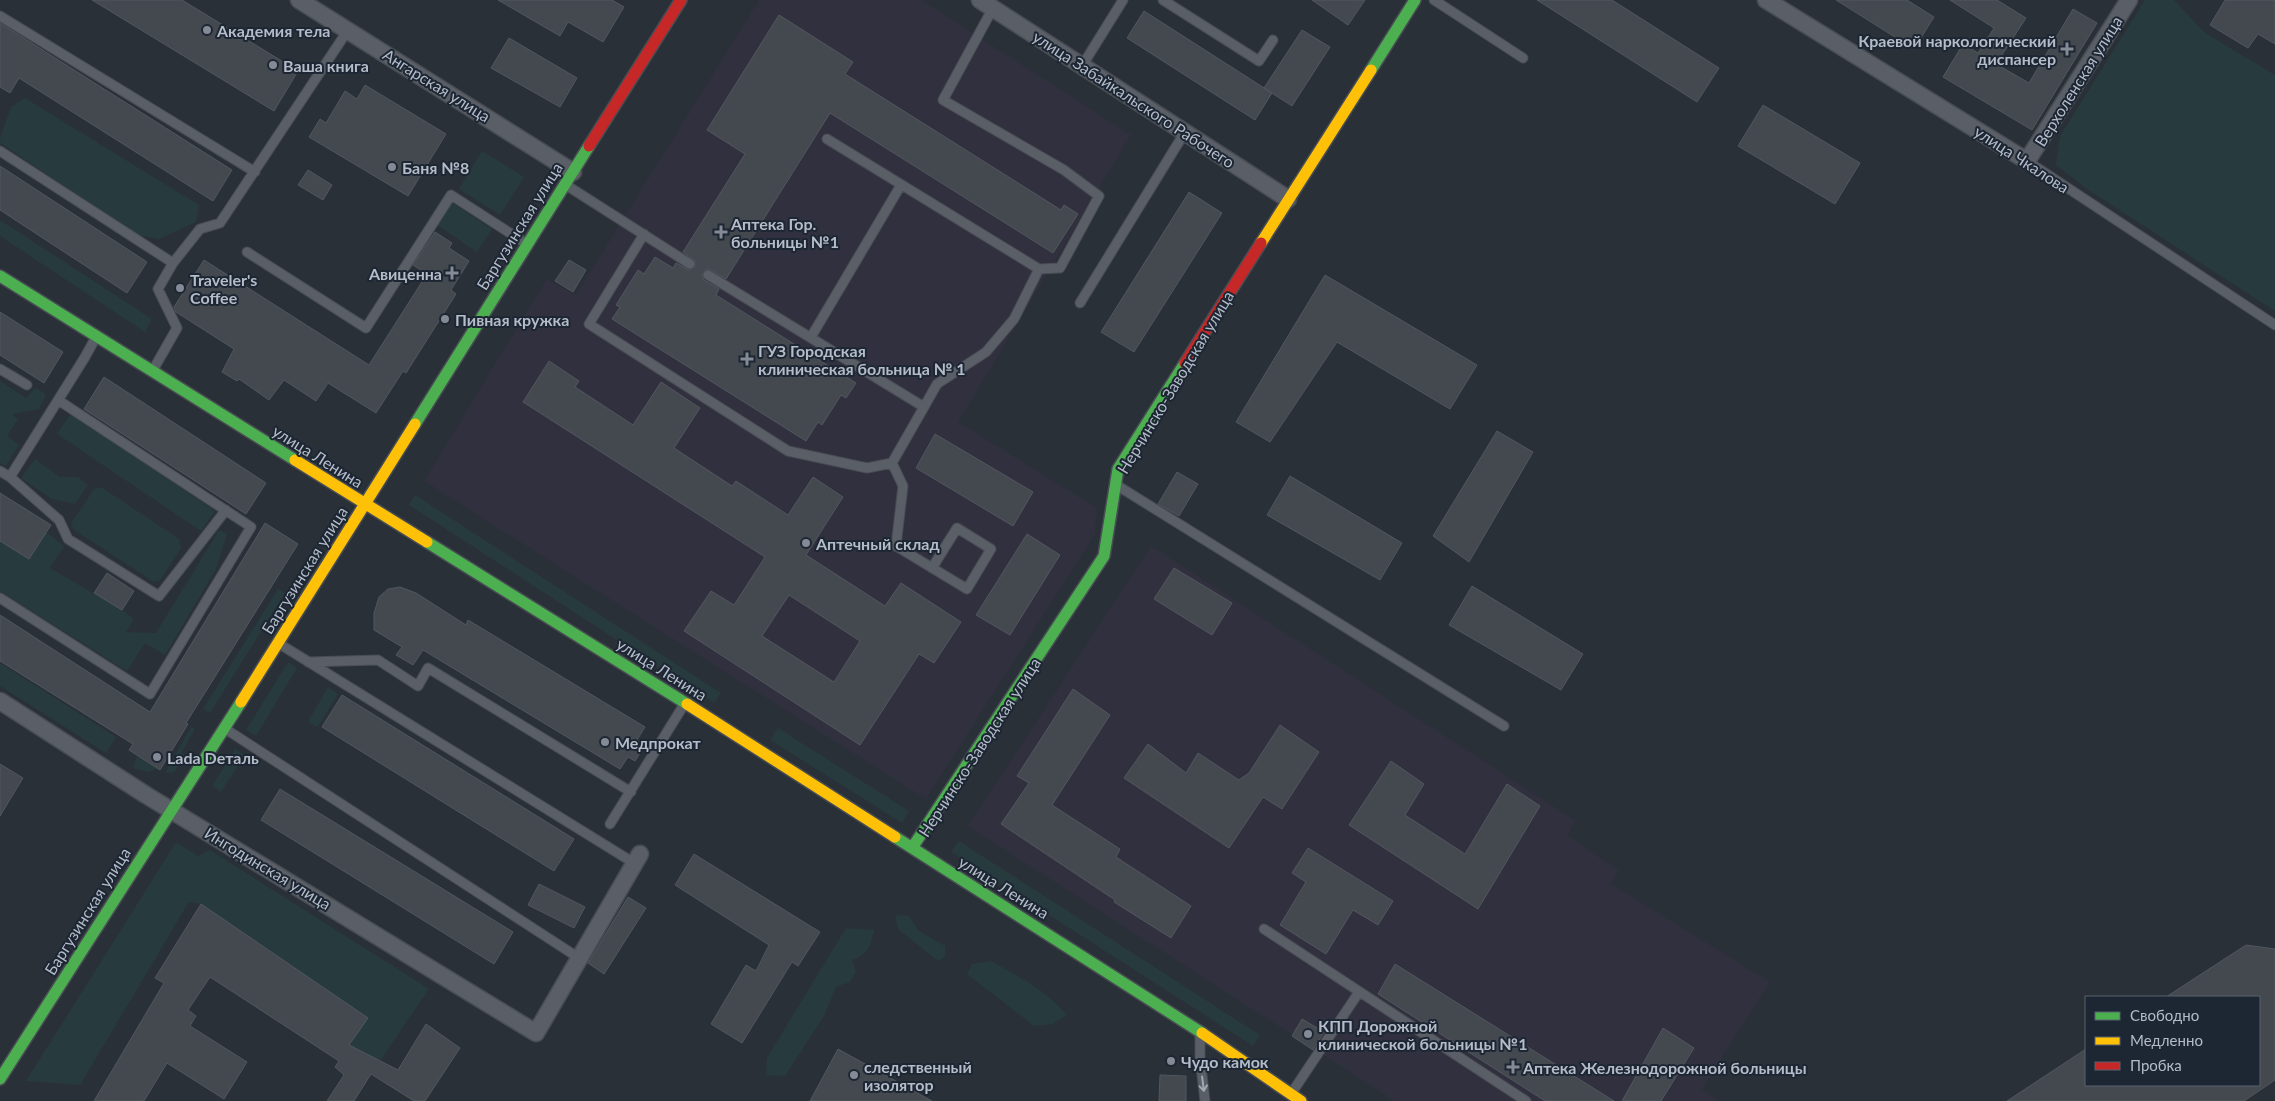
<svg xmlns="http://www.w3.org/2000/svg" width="2275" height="1101" font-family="Lato,sans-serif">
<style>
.medical{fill:#31303e}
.green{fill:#273a3e}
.building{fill:#444950;stroke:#52575f;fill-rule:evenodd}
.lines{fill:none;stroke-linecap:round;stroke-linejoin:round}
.lane-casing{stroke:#484c53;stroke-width:11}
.street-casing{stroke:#484c53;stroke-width:19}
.fast-casing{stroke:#484c53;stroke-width:14}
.slow-casing{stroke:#484c53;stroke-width:14}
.jam-casing{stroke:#484c53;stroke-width:14}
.lane{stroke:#5a5e66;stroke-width:9}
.street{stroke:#5a5e66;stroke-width:16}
.fast{stroke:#4caf50;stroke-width:11}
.slow{stroke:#ffc107;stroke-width:11}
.jam{stroke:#c62828;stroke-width:11}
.oneway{stroke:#a2a9b5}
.poi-dot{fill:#848b96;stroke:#1d2633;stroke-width:2}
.labels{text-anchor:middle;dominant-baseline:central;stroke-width:4;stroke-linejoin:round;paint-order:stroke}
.poi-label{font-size:16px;font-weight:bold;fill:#b4bcc9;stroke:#1d2633;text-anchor:start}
.street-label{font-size:16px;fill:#b4bcc9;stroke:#1d2633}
</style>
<rect width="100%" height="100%" fill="#2a3038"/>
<!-- medical -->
<path class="medical" d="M759,0H921L1131,135L958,422L1097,508L1095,534L926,799L424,481L547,279L576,295Z
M1151,546L1576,821L1567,835L1619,871L1611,884L1770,982L1702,1089L1719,1101H1395L968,826Z"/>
<!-- green -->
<path class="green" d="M2145,0H2174L2204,32L2275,75V311L2087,189L2056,165L2060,136Z
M25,98L199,205L196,222L159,239L138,235L0,143V138L11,107Z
M482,151L524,177L500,215L459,189Z
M451,202L492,229L477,252L437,225Z
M0,220L152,319L145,332L0,236Z
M0,381L26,398L36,388L46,394L39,409L12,414L18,419L7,436L19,445L6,466L0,463Z
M71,413L215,511L201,531L57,434Z
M35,459L60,477H78L88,485L75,504L52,499L21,478Z
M101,487L179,539L181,548L160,580L154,582L73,529L71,523L94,489Z
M415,495L721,693L714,703L409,505Z
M219,530L227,534L216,569L165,655L145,643L127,671L0,591V541L29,559L46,532L64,546L50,568L122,610L134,619L126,632L156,633Z
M278,589L285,593L210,713L203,709Z
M288,662L297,668L256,736L246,730Z
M0,663L116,737L106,753L0,686Z
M328,687L338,694L318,727L308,722Z
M191,727L195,729L181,753L186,755L174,772L165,773Z
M778,728L909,811L902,823L770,740Z
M235,749L245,755L221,792L212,786Z
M137,756L157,769L148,772L133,768Z
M959,841L1260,1035L1253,1046L951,852Z
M176,842L198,856L210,850L429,989L380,1061L349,1045L367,1018L201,904L189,902L80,1085L26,1081Z
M895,915L909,916L919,931L945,946V957L938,961L898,929Z
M846,928L874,930C871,945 868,955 852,960L856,971L850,982L836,987L824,1016L785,1076L766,1075L767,1058Z
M991,961C1018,976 1047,991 1067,1015L1053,1024L1034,1026L967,974L972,964Z"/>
<!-- building -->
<path class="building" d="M92,0H182L298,71L274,111Z
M498,0H612L624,7L603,42L568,22L560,36Z
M1312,0H1365L1348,25Z
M1537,0H1612L1719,68L1697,102Z
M1836,0H1907L1934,17L1914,49Z
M1950,0H1997L2026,18L1996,64L2029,83L2073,9L2097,23L2032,130L1943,77L1963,44L1978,53L1994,28Z
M2225,0H2275V44L2258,34L2248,48L2210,25Z
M1144,11L1272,93L1255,120L1127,38Z
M779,15L853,62L845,74L1061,210L1064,205L1078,214L1053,253L830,113L726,279L709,269L705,270L702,274L704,280L719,289L716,295L856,383L846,398L841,395L822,425L818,422L806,441L612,319L620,307L616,305L638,270L644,274L655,257L673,268L676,263L689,270L695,267V261L683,252L745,154L707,130Z
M0,23L232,170L213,201L19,78L10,93L0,87Z
M1302,30L1330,47L1292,106L1264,88Z
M509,38L577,78L560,107L491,68Z
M365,85L446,134L408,196L309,137L320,119L326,123L345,91L357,99Z
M1763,105L1860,163L1835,204L1738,146Z
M0,166L147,262L127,293L0,210Z
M308,170L332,185L323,200L298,185Z
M1189,192L1222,213L1134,352L1101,332Z
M435,232L452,243L449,248L469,261L451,290L456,294L406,373L403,371L376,413L328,383L316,401L284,380L269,400L239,379L237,381L222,372L234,349L176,312L174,307L204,260L369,365L427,274L413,265Z
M569,260L586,270L573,292L555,281Z
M1325,275L1477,365L1450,409L1337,342L1270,442L1236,422Z
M0,312L63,352L44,383L0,355Z
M549,361L579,381L575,387L633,425L661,382L700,408L674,448L732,486L736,481L788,515L813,477L843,497L806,555L885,606L901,583L961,622L934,663L919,654L860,745L684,631L711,591L734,605L765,557L523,402ZM789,595L860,641L834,682L762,636Z
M104,377L266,483L246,514L84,409Z
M1497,431L1533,452L1469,562L1433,536Z
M935,434L1033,492L1013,526L916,468Z
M1177,472L1198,484L1179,516L1158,504Z
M1290,476L1402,543L1380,580L1267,515Z
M0,493L51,525L29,559L0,541Z
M265,523L298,544L186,723L188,724L160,770L129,750L133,744L0,661V615L150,712Z
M1027,534L1060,555L1010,635L976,615Z
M1174,568L1232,603L1212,635L1154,599Z
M107,573L134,591L122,610L94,593Z
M1472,586L1583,654L1561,690L1449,625Z
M400,587L416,593L466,625L468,620L645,727L637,740L645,745L635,761L628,757L620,769L423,650L413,665L396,655L402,647L374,630V613L379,597L388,589Z
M1073,689L1110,715L1052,805L1120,849L1116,857L1191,906L1171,938L1114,902L1115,900L1001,824L1029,783L1017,776Z
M342,695L574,839L554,871L322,727Z
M1280,725L1319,752L1282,809L1263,797L1229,848L1124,778L1148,744L1186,773L1198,753L1239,780L1249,773Z
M1391,761L1424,784L1405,815L1465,854L1507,784L1540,806L1478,909L1349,825Z
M0,764L23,778L0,816Z
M280,789L513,932L494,964L261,820Z
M1308,848L1393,901L1378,925L1353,910L1326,954L1280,925L1306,882L1292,873Z
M694,854L820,932L798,966L792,962L742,1043L711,1024L746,965L756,971L769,945L675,885Z
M539,884L585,907L574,928L528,905Z
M628,897L646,908L604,974L588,963Z
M201,904L368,1018L349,1045L398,1070L426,1024L460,1048L425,1101H414L371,1074L354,1101H327L344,1075L335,1067L339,1061L210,977L188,1010L196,1016L190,1026L247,1062L224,1099L167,1063L144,1101H94L164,983L155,978Z
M2246,945L2275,949V1080L2244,1101H2007L2086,1049V1085H2259V997H2166Z
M1395,964L1614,1101H1545L1378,994Z
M1302,1019L1324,1032L1313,1050L1292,1036Z
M1663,1028L1694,1048L1661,1101H1622Z
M838,1049L932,1101H810Z
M1160,1075L1186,1076V1101H1159Z"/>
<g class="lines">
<defs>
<path id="lane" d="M1163,0L1259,61L1273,40
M1434,0L1523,58
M993,8L943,100L1064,170L1099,196L1060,268L1039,269
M0,16L255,172
M1082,66L1123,0
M0,151L173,263
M2027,161L2275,325
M566,185L690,264
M644,234L589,324L788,451L867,468L892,463L924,407
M247,252L366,328L451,195L527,244
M708,275L924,407L937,384L986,352L1014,319L1039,269L827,139
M1080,303L1185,132
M96,337L85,357L10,477L59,520L68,539L159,596L226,510
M811,337L901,185
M0,369L27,385
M153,370L177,328L158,289L173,263L200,229L220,223L348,30
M892,463L903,486L896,546L967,589L991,549L957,528L932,568
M0,471L10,477
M1118,486L1504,726
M0,598L150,694L251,527L58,400
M278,643L634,863
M308,662L378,660L418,686L428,668L631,792
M224,728L579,958
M610,824L685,703
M1264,929L1526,1101
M1200,1034V1058L1205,1101
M1291,1094L1359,992"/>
<path id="street" d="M299,0L573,172
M980,0L1288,199
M1766,0L2027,161L2129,0
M0,701L146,795L536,1033L640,854"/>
<path id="fast" d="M1371,70L1415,0
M0,276L295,460
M415,424L589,146
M427,542L687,704
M895,837L1202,1033
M912,848L1104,556L1118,469L1185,363
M0,1079L241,702"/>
<path id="slow" d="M1261,243L1371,70
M295,460L427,542
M241,702L415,424
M687,704L895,837
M1202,1033L1301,1101"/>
<path id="jam" d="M589,146L681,0
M1185,363L1261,243"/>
</defs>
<!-- lane casing -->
<use href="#lane" class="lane-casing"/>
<!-- street casing -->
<use href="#street" class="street-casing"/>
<!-- fast casing -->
<use href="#fast" class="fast-casing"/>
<!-- slow casing -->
<use href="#slow" class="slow-casing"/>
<!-- jam casing -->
<use href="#jam" class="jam-casing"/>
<!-- lane -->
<use href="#lane" class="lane"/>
<!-- street -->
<use href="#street" class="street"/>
<!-- fast -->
<use href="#fast" class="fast"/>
<!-- slow -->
<use href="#slow" class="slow"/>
<!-- jam -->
<use href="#jam" class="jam"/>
</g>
<!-- one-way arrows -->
<defs><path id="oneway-shaft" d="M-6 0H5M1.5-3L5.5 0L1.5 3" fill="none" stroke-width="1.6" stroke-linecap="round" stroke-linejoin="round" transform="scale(1.25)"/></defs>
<use class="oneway" href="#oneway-shaft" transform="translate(1203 1084) rotate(83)"/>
<!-- markers -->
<g class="poi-dot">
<circle cx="207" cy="30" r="5"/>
<path d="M2064.5 41.5h5v5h5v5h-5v5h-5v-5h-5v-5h5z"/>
<circle cx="273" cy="65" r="5"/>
<circle cx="392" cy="167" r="5"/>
<path d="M718.5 224.5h5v5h5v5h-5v5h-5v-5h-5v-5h5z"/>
<path d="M449.5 265.5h5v5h5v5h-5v5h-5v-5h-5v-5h5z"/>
<circle cx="180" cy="288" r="5"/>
<circle cx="445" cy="319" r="5"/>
<path d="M744.5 351.5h5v5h5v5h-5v5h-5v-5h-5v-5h5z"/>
<circle cx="806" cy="543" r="5"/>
<circle cx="605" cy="742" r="5"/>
<circle cx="157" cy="757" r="5"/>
<circle cx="1308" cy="1034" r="5"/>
<circle cx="1171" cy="1061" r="5"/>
<path d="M1510.5 1059.5h5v5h5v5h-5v5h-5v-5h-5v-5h5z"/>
<circle cx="854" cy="1075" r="5"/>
</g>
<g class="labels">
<!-- poi labels -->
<g class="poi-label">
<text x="217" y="30">Академия тела</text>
<text x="2056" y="40" text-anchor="end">Краевой наркологический<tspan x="2056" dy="18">диспансер</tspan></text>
<text x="283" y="65">Ваша книга</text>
<text x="402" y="167">Баня №8</text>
<text x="731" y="223">Аптека Гор.<tspan x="731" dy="18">больницы №1</tspan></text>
<text x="442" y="273" text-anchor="end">Авиценна</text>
<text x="190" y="279">Traveler's<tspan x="190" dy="18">Coffee</tspan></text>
<text x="455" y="319">Пивная кружка</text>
<text x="758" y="350">ГУЗ Городская<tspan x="758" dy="18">клиническая больница № 1</tspan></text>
<text x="816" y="543">Аптечный склад</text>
<text x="615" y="742">Медпрокат</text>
<text x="167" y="757">Lada Dеталь</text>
<text x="1318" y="1025">КПП Дорожной<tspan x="1318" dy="18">клинической больницы №1</tspan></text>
<text x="1181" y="1061">Чудо камок</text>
<text x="864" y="1066">следственный<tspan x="864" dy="18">изолятор</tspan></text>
<text x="1523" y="1067">Аптека Железнодорожной больницы</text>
</g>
<!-- street labels -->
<g class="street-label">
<text transform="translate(2078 81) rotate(-58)">Верхоленская улица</text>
<text transform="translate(437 85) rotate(32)">Ангарская улица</text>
<text transform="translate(1134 99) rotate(33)">улица Забайкальского Рабочего</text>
<text transform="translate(2022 159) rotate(33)">улица Чкалова</text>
<text transform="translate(519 226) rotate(-58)">Баргузинская улица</text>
<text transform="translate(1175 382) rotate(-59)">Нерчинско-Заводская улица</text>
<text transform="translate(318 456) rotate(32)">улица Ленина</text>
<text transform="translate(304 570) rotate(-58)">Баргузинская улица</text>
<text transform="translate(662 669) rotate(32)">улица Ленина</text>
<text transform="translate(979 747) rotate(-57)">Нерчинско-Заводская улица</text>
<text transform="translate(268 868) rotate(31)">Ингодинская улица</text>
<text transform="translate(1004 887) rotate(32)">улица Ленина</text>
<text transform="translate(87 911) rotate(-58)">Баргузинская улица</text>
</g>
</g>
<!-- legend -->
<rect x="2085" y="996" width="175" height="90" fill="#1d2633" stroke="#59626f"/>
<rect x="2095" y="1012" width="25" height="8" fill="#4caf50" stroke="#59626f"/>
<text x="2130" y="1021" font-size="15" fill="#b4bcc9">Свободно</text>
<rect x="2095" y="1037" width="25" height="8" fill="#ffc107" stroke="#59626f"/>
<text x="2130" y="1046" font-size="15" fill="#b4bcc9">Медленно</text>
<rect x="2095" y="1062" width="25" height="8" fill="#c62828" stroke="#59626f"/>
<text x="2130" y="1071" font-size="15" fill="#b4bcc9">Пробка</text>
</svg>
